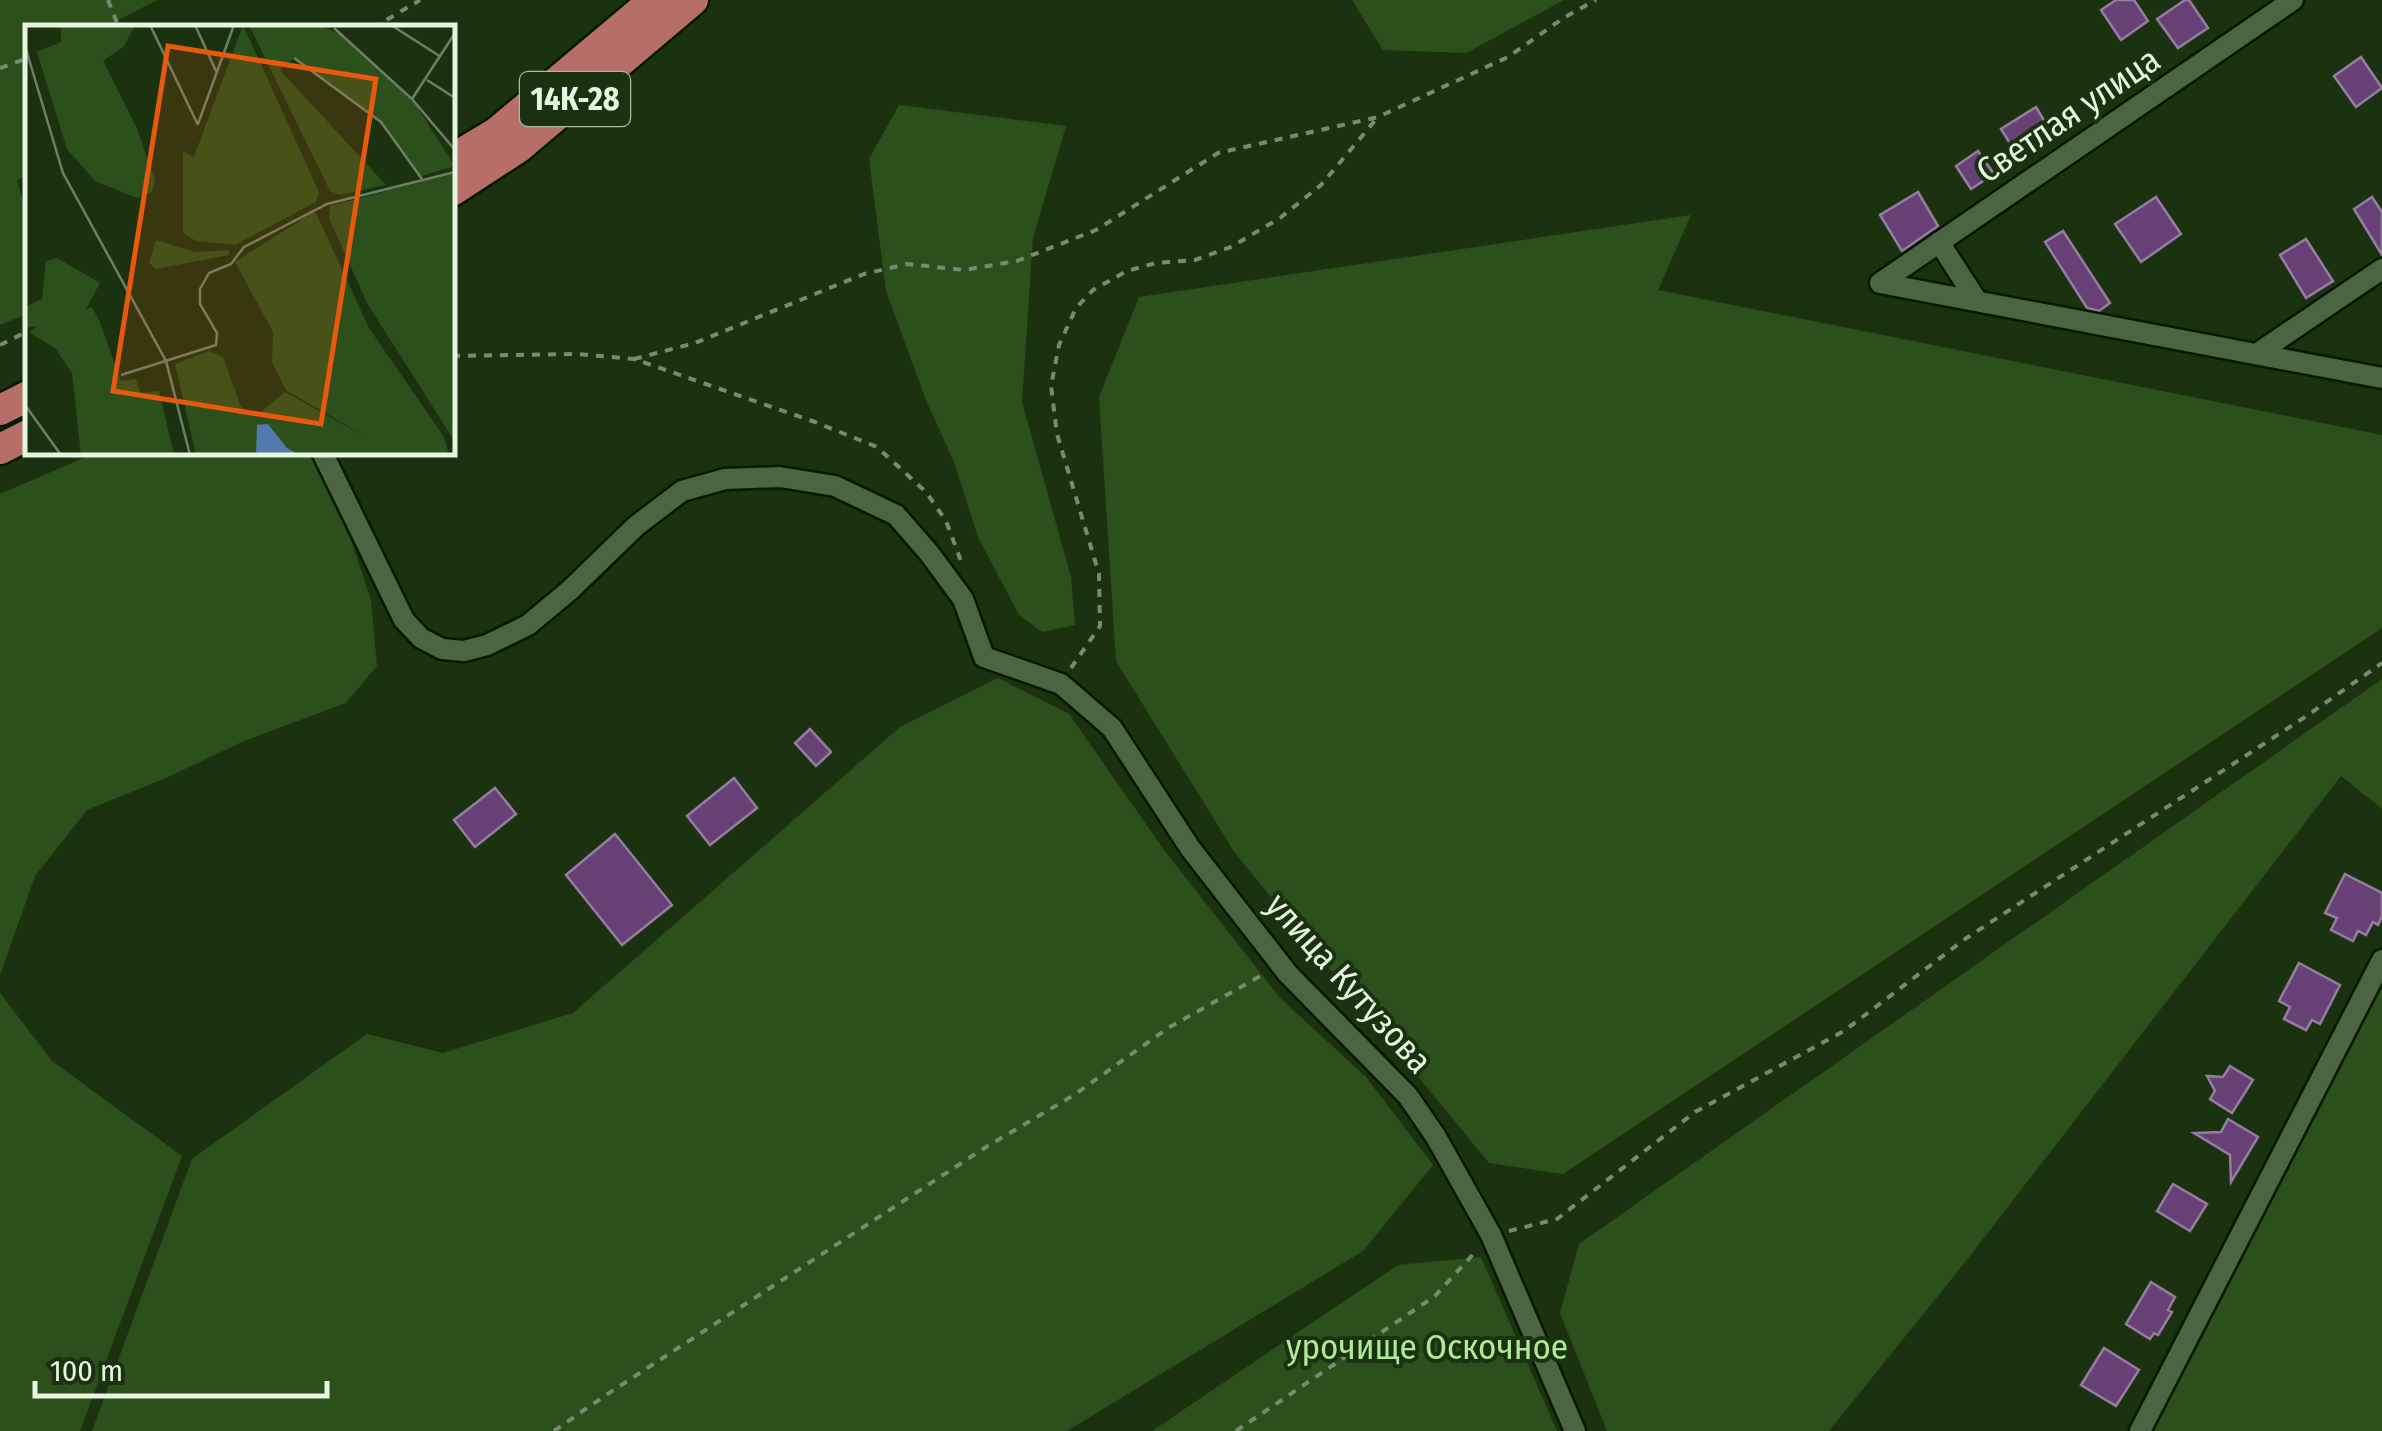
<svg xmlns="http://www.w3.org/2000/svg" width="2382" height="1431" font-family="'Fira Sans Condensed',sans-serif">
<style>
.green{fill:#2c501b}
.building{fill:#674175;stroke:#977ca1;stroke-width:2.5}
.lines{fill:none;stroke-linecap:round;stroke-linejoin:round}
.street-casing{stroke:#041900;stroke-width:25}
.primary-casing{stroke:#041900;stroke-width:35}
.path{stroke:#788b70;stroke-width:4;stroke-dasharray:8 8;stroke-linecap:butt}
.street{stroke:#4b6441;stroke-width:20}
.primary{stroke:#b66e67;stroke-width:30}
.labels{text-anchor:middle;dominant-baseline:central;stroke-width:8;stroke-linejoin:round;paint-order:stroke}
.shield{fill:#1b3211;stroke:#aabba3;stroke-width:2.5}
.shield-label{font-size:32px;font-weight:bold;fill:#e7f6e1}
.street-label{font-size:35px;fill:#e7f6e1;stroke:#1b3211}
.park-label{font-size:35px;fill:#b0ea98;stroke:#1b3211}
.inset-road{fill:none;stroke:#6d8064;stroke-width:2.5}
.view{fill:#e8590c;fill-opacity:0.15;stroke:#e8590c;stroke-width:5}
.inset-edge{fill:none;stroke:#e7f6e1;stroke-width:5}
</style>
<rect width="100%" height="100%" fill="#1b3211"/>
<!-- green -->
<path class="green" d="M0,0H157L105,27L28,28L27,175L17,180L27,216V314L0,325Z
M1352,0H1564L1466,53L1383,50Z
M899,105L1066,126L1033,238L1022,402L1071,577L1075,625L1042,632L1019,615L978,537L954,462L926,400L886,291L869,159Z
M1691,215L1658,290L2382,435V628L1563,1174L1489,1163L1235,853L1116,661L1099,397L1139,297Z
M95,453H322L371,600L377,666L346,703L244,741L166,778L87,810L35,876L0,975V494Z
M998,678L1069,714L1164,850L1280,998L1366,1077L1433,1165L1363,1251L1067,1431H92L192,1159L367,1034L443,1053L573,1013L900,727Z
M2382,679V809L2341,776L1966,1261L1829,1431H1607L1560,1313L1579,1244Z
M2382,972V1431H2148Z
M0,993L52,1061L182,1156L80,1431H0Z
M1481,1257L1557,1431H1152L1398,1265Z"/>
<!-- building -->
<path class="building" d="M2116,0H2134L2148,21L2121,40L2101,10Z
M2185,0H2189L2208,28L2178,48L2157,19Z
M2361,57L2382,88L2356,107L2334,76Z
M2036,107L2052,134L2044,138L2047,143L2029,155L2026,150L2017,155L2001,129Z
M1978,151L1994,174L1971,189L1956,166Z
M1918,192L1938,226L1902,251L1880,215Z
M2156,197L2181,234L2141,262L2115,224Z
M2372,197L2382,212V255L2354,209Z
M2063,231L2110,303L2099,311L2087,308L2045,242Z
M2306,239L2333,281L2306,298L2280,255Z
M810,729L831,752L816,766L795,743Z
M734,778L757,808L710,845L687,816Z
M495,788L516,814L475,847L454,820Z
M615,834L672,905L622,945L566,875Z
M2345,874L2382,893V916L2378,925L2373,922L2366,935L2358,931L2353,941L2331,930L2337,918L2325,913Z
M2299,963L2340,985L2320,1024L2312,1020L2306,1030L2284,1019L2290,1007L2279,1001Z
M2230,1066L2253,1080L2232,1113L2210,1099L2215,1091L2207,1076L2223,1077Z
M2228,1119L2258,1137L2231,1182L2230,1155L2194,1133L2221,1132Z
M2173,1184L2207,1204L2190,1231L2157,1211Z
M2151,1282L2175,1297L2168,1310L2172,1312L2158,1335L2154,1333L2150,1339L2126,1324Z
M2104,1348L2139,1370L2116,1406L2081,1385Z"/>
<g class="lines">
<defs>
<path id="street" d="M1939,242L1977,301
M1880,283L2382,378
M1880,283L2293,0
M2258,353L2382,269
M322,452L404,620L421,638L442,649L464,651L487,645L528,625L570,590L636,526L682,491L725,479L780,477L835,486L896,515L929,553L963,599L984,657L1061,684L1112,728L1190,848L1288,974L1408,1096L1436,1137L1491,1235L1575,1431
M2140,1431L2382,960"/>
<path id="primary" d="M452,159L497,132L654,0
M452,191L518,148L693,0
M0,410L28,396
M0,449L28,435"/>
</defs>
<!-- street casing -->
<use href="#street" class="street-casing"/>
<!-- primary casing -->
<use href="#primary" class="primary-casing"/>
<!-- path -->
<path class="path" d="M108,0L119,28
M373,28L420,0
M0,68L28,58
M0,345L28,331
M452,356L577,354L634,359L815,422L877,447L926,492L946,521L961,561
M634,359L695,343L864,274L907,264L964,270L1017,261L1096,230L1218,153L1378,117L1508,57L1565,17L1596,0
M1071,668L1100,626L1099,574L1057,434L1051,386L1059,345L1076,308L1093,290L1127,271L1156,263L1195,260L1231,247L1280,218L1321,185L1378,117
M1509,1231L1557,1219L1695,1112L1844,1031L1965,939L2308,715L2382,663
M554,1431L603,1397L986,1147L1074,1095L1168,1028L1264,974
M1236,1431L1435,1296L1477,1250"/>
<!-- street -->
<use href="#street" class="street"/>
<!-- primary -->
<use href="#primary" class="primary"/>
</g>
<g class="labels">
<!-- shield labels -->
<rect class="shield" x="520" y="72" width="110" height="54" rx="8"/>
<g class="shield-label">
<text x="575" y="99">14К-28</text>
</g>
<!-- street labels -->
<g class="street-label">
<text transform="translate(2068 115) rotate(-34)">Светлая улица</text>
<text transform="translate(1349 983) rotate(48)">улица Кутузова</text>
</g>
<!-- park labels -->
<g class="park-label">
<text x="1427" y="1347">урочище Оскочное</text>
</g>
</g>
<!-- overview -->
<g transform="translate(25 25)">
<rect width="430" height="430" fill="#1b3211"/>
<path d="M36,0H110L99,21L78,36L112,104L130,155L127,167L112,173L70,156L42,124L12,27L36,17ZM218,0L294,167L291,177L210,220L171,216L158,208V126L169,132ZM224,0H294L319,11L390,79L430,141L396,151L357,96L269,33L255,45L361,160L315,170L305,166ZM430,148V417L342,278L304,193L305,181ZM290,186L344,303L419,412L424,430H171L150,339L184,326L198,332L216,382L232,390L260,367L348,416L261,365L247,337L248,307L210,237ZM131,215L170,227L204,225V230L131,244L124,238ZM32,233L75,258L61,284L67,282L75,297L96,356L111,354L115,368L134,366L149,430H56L47,348L30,323L5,308L12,301L0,303V282L17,274L21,236Z" fill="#2c501b"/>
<path d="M243,399L262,423L274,430H231L232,400Z" fill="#5379af"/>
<path class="inset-road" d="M170,0L191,46M366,0L416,32M126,2L173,100M309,3L387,74L430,125M0,21L38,148L141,336L165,430M269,33L356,97L397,154M402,55L430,73M387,74L430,8M173,99L209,0M96,350L191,320L192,308L175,279V264L184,248L206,239L219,222L302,179L430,147M0,380L36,430"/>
<path class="view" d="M143,21L351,54L296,399L88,366Z"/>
<rect width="430" height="430" class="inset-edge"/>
</g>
<!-- scale -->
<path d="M35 1381v15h292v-15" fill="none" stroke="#e7f6e1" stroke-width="5"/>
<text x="50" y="1381" font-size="30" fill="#e7f6e1" stroke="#1b3211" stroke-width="8" paint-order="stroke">100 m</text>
</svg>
